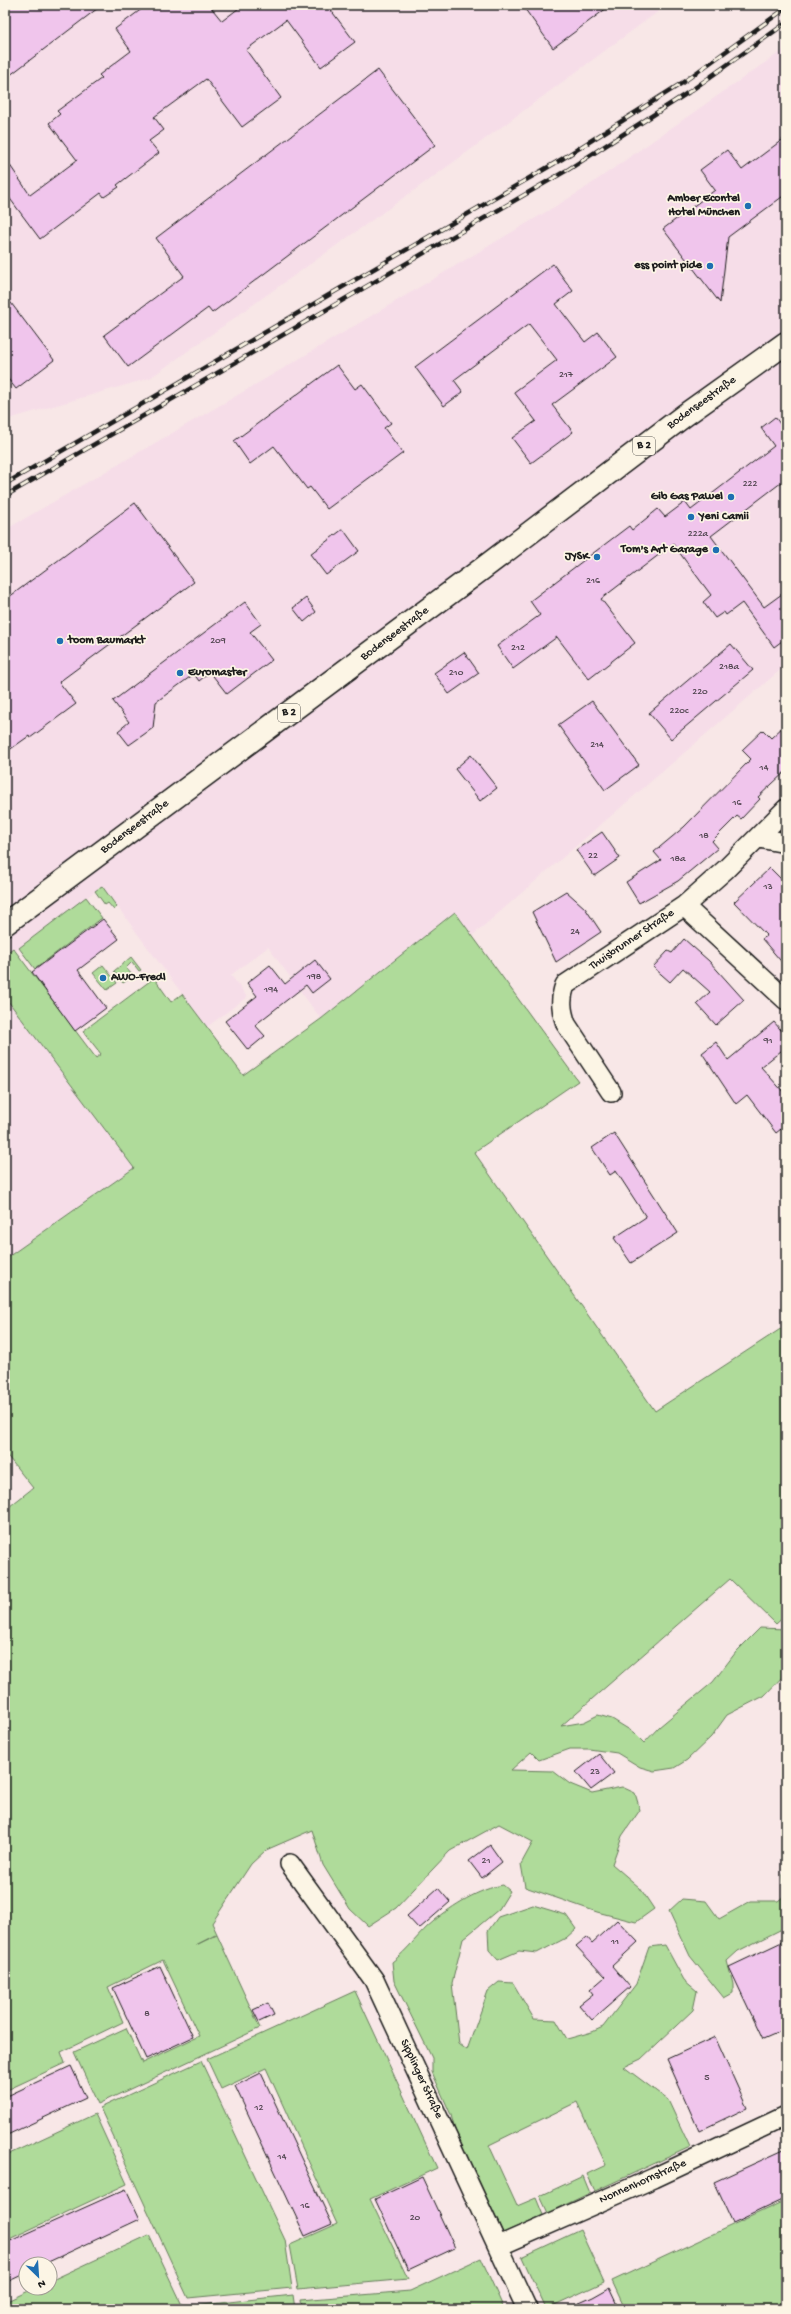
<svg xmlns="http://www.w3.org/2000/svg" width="791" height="2314" font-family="'Gochi Hand',sans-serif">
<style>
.built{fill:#f6dde8}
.green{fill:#afdb9a;stroke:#667c5b}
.building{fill:#f0c5ec;stroke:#1c1c1c}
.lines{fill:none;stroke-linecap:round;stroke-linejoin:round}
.street-casing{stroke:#1c1c1c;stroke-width:22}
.primary-casing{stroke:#1c1c1c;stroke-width:25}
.street{stroke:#fcf5e5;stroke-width:19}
.primary{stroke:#fcf5e5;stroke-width:22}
.rail-casing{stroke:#1c1c1c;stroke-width:4.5}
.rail{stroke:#fcf5e5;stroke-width:3;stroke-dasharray:9;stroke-linecap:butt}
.poi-dot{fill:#1f6fb2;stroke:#fcf5e5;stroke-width:1.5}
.labels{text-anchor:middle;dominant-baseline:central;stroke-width:3.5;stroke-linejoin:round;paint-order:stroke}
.number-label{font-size:10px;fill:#514650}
.shield{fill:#fcf5e5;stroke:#5f5d58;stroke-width:1}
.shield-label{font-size:11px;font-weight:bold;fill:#1c1c1c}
.poi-label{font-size:12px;font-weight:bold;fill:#1c1c1c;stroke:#fcf5e5;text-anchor:end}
.street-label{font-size:12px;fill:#1c1c1c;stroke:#fcf5e5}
</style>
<rect width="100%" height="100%" fill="#f8e7e7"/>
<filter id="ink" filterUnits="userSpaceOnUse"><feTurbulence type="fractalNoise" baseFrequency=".025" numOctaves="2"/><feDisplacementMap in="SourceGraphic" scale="8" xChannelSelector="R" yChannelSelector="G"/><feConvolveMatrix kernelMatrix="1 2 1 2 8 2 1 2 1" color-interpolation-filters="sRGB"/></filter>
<g filter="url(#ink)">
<!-- built -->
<path class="built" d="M5,5H667L451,164L150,378L5,420Z
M786,48V665L473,935L455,912L321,1019L268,947L231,975L247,997L207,1027L102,886L5,958V530L272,375L581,191Z
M5,997L134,1168L5,1259Z"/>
<!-- green -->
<path class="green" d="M102,886L117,907L114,910L108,903L105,905L95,891Z
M86,897L102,918L35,969L19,948Z
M455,912L578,1081L474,1152L655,1411L782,1328L786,1333V1615L776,1624L730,1579L561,1726L584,1722L598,1715L612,1719L633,1732L644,1743L659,1727L713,1682L736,1652L760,1628L786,1629V1673L764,1696L727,1715L711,1737L687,1760L674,1768L654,1771L640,1767L617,1753L589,1749H570L539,1760L531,1752L511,1770L553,1771L570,1784L592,1793L622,1787L635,1793L640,1810L622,1836L612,1864L640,1888L654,1909L636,1922L597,1912L525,1887L521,1864L533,1842L499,1824L450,1851L396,1908L368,1926L350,1909L323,1865L312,1830L266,1850L251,1864L212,1923L217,1934L196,1945L217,1935L260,2028L98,2104L74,2052L126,2028L142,2063L199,2036L163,1960L108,1987L123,2022L61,2052L65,2063L5,2091V1510L33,1488L5,1453V1259L134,1168L5,997V954L13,948L96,1058L101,1054L83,1031L154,978L171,1002L182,994L243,1075L321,1019Z
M131,957L141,970L139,971L132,962L126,968L133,976L123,983L114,971Z
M103,965L117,983L107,990L93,973Z
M786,1869V1927L738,1951L727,1961L733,1984V1993L724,1998L690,1956L669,1911L682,1899L706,1901L719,1919L751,1901H778L784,1896L783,1875Z
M503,1885L510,1891L499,1909L463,1939L452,1983L459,2044L467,2050L488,1991L499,1982L513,1983L534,2019L556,2020L567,2039L592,2032L603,2027L636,1984L649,1947L665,1945L684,1980L697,1991L693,2010L641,2059L624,2067L668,2100L690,2147L595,2191L587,2174L606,2165L577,2102L489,2145L517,2206L536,2198L543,2215L503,2233L455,2130L451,2115L432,2072V2058L394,1981L392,1962C408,1950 419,1933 434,1921C453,1905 479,1889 503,1885Z
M533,1905L566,1915L576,1929L566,1938L537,1953L519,1951L498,1960L489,1950L488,1931L498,1917Z
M355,1991L437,2168L370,2199L408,2279L298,2289L290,2245L337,2224L266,2068L221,2089L207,2059Z
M201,2061L285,2240L292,2288L188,2298L100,2108Z
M95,2114L127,2184L5,2241V2156Z
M583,2176L590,2193L548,2213L540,2196Z
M786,2200V2309H625L612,2281Z
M580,2230L604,2282L546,2309L522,2257Z
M149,2235L182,2305L172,2309H5V2302L35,2288H50V2281Z
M481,2258L504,2309H301L300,2300L410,2291Z
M293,2295L295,2309H193L192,2306Z"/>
<!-- building -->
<path class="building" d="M5,5H102L5,79Z
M147,5H209L222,21L243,5H327L355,42L321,67L286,20L246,50L281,98L242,127L206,79L154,117L164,130L149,141L159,153L117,185L119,187L104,197L101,193L40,239L5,192V158L30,195L77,160L49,123L60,114L57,111L102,78L99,75L131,51L115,29Z
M522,5H611L553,48Z
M378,70L435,145L212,313L208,308L128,367L104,335L184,276L156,238Z
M786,137V194L728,237L720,303L663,229L715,190L700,170L727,150L742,170Z
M553,264L573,291L556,304L585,342L598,332L617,357L552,405L573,432L531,463L512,438L536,421L514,392L557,360L529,324L454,380L463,392L444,406L415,367Z
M5,295L54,360L16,389L5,375Z
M337,365L355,389L362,384L391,423L384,428L403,453L327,509L310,487L307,489L274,446L250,464L234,441Z
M775,417L786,432V479L711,536L764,607L786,591V638L774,647L742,603L726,615L724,612L715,618L703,602L711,595L673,544L601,599L635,643L589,679L557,637L513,669L497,646L540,615L530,601L629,526L632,530L658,509L665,517L685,502L691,510L774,446L761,428Z
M135,503L194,582L59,682L76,704L30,738L29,736L5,753V600Z
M343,529L359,551L326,575L310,554Z
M306,598L316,612L304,622L293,608Z
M245,602L261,624L250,632L272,660L227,694L210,672L199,681L194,674L156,702L153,728L129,745L118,731L129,722L113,701Z
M731,644L753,670L671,739L649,713Z
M464,652L479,673L449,694L434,673Z
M592,701L639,765L605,790L558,725Z
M786,724V771L758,797L760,799L741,819L737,816L712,841L718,848L678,881L639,903L626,882L661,860L654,852L684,827L751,759L742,750L763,730L771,738Z
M471,755L497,788L480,801L455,769Z
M602,832L620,858L594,876L576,850Z
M770,868L786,884V967L762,939L767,936L734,902Z
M566,891L585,908L601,932L556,962L532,912Z
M103,919L119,939L78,970L106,1008L75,1031L32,972Z
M684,939L709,961L744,1000L716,1025L697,1004L710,992L683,968L670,982L653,967L668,951L672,953Z
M315,960L330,979L312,993L306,985L255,1025L265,1036L248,1050L225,1021L257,996L247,983L270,965L285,984Z
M774,1022L786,1036V1047L761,1067L786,1095V1125L776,1133L747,1095L736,1104L702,1053L716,1042L728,1060Z
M614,1133L678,1233L631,1263L614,1238L646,1217L616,1171L610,1175L592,1148Z
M599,1754L614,1773L591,1790L576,1772Z
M490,1845L502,1862L482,1878L469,1861Z
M438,1888L450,1902L419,1929L407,1916Z
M617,1920L638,1942L612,1966L630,1987L592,2020L579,2005L593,1994L590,1990L605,1977L576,1946L587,1937L592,1943Z
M786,1940V2029L763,2039L729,1967Z
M160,1966L193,2037L146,2059L113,1988Z
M268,2003L274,2015L259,2022L253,2010Z
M715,2037L747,2108L699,2131L667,2059Z
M71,2066L86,2098L5,2136V2097Z
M261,2073L332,2224L305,2236L235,2086Z
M786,2149V2198L733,2223L714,2182Z
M422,2177L455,2248L408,2270L375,2199Z
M126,2189L140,2219L44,2264H26V2273L5,2283V2248L10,2246L8,2242Z
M609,2288L619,2309H566L593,2297Z"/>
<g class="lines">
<defs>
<path id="street" d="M759,838L786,843
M684,906L786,1000
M611,1092L566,1024C561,1010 560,999 565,985L684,906L726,869L786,809
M290,1864L374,1980L527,2309
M499,2246L654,2178L786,2116"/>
<path id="primary" d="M5,924L482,569L685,415L786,343"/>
</defs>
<!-- street casing -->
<use href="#street" class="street-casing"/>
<!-- primary casing -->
<use href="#primary" class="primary-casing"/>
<!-- street -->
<use href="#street" class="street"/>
<!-- primary -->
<use href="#primary" class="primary"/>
<defs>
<path id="rail" d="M5,484L562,159L682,83L786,8
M5,496L569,169L689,92L786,23"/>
</defs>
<!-- rail casing -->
<use href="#rail" class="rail-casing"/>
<!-- rail -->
<use href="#rail" class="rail"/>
</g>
</g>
<!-- markers -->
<g class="poi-dot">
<circle cx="748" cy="206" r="4"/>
<circle cx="710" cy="266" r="4"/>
<circle cx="731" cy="497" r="4"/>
<circle cx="691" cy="517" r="4"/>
<circle cx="716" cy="550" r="4"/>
<circle cx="597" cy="557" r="4"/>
<circle cx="60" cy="641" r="4"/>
<circle cx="180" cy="673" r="4"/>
<circle cx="103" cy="978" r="4"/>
</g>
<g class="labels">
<!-- number labels -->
<g class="number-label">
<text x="566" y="375">217</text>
<text x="750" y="484">222</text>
<text x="698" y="534">222a</text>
<text x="593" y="581">216</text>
<text x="218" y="641">209</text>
<text x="518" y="648">212</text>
<text x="729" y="667">218a</text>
<text x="456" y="673">210</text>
<text x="700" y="692">220</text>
<text x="679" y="711">220c</text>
<text x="597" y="745">214</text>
<text x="764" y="768">14</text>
<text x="737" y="803">16</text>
<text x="704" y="836">18</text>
<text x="593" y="856">22</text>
<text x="678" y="859">18a</text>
<text x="768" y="887">13</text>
<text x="575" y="932">24</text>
<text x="314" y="977">198</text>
<text x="271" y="990">194</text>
<text x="768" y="1041">91</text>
<text x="595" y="1772">23</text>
<text x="486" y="1861">21</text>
<text x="615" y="1942">11</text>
<text x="147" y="2014">8</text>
<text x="707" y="2078">5</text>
<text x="259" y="2108">12</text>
<text x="282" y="2157">14</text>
<text x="305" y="2206">16</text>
<text x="415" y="2218">20</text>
</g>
<!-- shield labels -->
<g class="shield">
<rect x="633" y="437" width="22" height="18" rx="3"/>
<rect x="278" y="704" width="22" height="18" rx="3"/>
</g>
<g class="shield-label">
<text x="644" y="446">B 2</text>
<text x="289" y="713">B 2</text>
</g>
<!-- poi labels -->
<g class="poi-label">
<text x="740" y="199">Amber Econtel<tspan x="740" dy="14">Hotel München</tspan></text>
<text x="702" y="266">ess point pide</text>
<text x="723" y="497">Gib Gas Pawel</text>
<text x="699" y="517" text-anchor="start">Yeni Camii</text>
<text x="708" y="550">Tom's Art Garage</text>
<text x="589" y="557">JYSK</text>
<text x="68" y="641" text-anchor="start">toom Baumarkt</text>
<text x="188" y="673" text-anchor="start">Euromaster</text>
<text x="111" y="978" text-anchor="start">AWO-Fredl</text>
</g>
<!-- street labels -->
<g class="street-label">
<text transform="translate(702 403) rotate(-36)">Bodenseestraße</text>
<text transform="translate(395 634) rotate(-37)">Bodenseestraße</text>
<text transform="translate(135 827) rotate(-37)">Bodenseestraße</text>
<text transform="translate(632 940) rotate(-34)">Thuisbrunner Straße</text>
<text transform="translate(421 2079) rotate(65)">Sipplinger Straße</text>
<text transform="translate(643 2182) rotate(-24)">Nonnenhornstraße</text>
</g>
</g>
<!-- margin -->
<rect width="791" height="2314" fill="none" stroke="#fcf5e5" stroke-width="20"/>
<rect x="10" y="10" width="771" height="2294" fill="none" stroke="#1c1c1c" stroke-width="1.5" filter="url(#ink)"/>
<!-- north arrow -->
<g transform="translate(38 2276) rotate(155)"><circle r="19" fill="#fcf5e5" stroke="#a29e95"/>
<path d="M0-3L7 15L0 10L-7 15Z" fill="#1f6fb2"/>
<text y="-6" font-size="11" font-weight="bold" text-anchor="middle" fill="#1c1c1c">N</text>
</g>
</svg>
